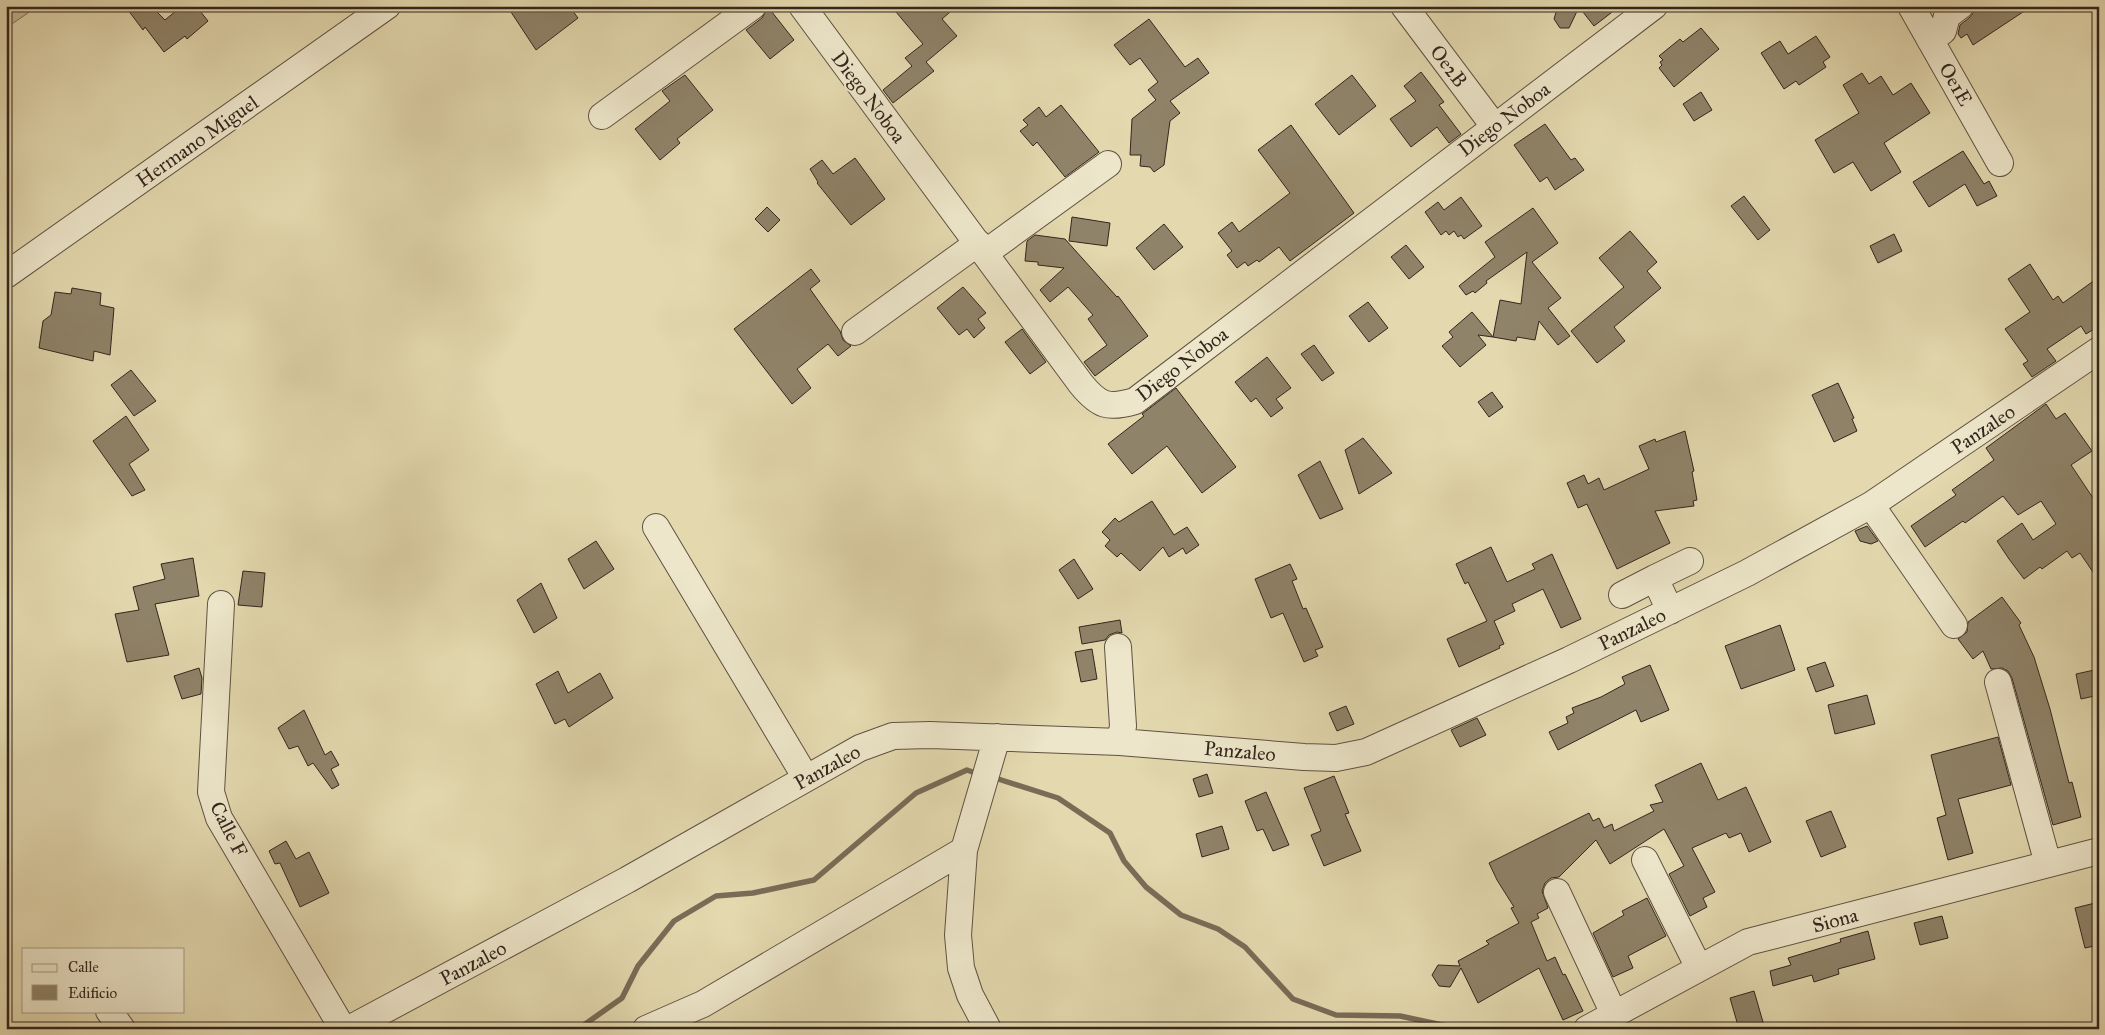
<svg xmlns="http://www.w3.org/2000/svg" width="2105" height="1035" font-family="'IM FELL Great Primer',serif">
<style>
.green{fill:#c5ba96;stroke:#7c705a}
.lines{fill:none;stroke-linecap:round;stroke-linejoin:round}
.stream{stroke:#796c57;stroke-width:5.5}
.building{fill:#8f8369;stroke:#33261e}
.minor-casing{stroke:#5f5242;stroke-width:28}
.minor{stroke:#ede6ca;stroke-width:26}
.labels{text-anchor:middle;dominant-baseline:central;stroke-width:4;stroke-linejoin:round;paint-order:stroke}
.street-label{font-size:20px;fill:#33261e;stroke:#ede6ca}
</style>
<rect width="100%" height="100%" fill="#e3d8ae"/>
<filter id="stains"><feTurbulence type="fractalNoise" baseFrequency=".004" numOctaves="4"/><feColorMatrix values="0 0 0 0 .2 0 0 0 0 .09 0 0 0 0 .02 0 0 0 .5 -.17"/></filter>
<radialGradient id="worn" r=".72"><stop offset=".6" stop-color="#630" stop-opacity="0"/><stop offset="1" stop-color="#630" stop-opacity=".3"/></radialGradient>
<!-- green -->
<path class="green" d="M6,6H38L6,28Z"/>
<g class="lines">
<!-- stream -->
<path class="stream" d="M992,777L1058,798L1110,833L1124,861L1146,887L1181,915L1218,929L1245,947L1293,999L1336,1015L1400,1016L1447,1026L1450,1029
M575,1029L581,1027L622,998L638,966L674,921L716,896L753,893L814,880L916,793L967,770L978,774"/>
</g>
<!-- building -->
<path class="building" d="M125,6H151L165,20L182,6H196L208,21L187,39L185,36L164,52L145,27L143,30Z
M507,6H569L578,18L536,50Z
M891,6H957L942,19L957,36L926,62L934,71L893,103L883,90L912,66L905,58L923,44Z
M1558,6H1620L1594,26L1579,7L1569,28H1560L1554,19Z
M1975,6H2032L1973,45L1967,34L1961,38L1958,34L1960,25L1969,18L1974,12Z
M768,7L794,40L770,59L746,30L762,18Z
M1149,19L1185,67L1198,58L1209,73L1170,101L1180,113L1170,121L1164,165L1154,172L1150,167L1140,166L1141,155H1130L1132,119L1156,100L1148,90L1158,82L1140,58L1130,65L1114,45Z
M1701,28L1719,49L1674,87L1659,68L1662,65L1660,62L1663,60L1659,56L1680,39L1683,42Z
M1816,36L1830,57L1823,62L1826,67L1799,85L1796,81L1784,89L1761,53L1780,41L1788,54Z
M1421,72L1444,102L1439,105L1461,134L1449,143L1437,127L1411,147L1390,119L1416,101L1404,86Z
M1862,73L1869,84L1881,76L1893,95L1911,83L1930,113L1884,143L1901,172L1871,191L1853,162L1834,173L1815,140L1859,113L1843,85Z
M685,75L713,110L677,139L680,143L660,160L635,129L670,101L662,91Z
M1352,75L1376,106L1339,135L1315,104Z
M1701,92L1712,110L1694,121L1683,104Z
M1061,105L1099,152L1065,177L1037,142L1033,146L1020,131L1028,125L1023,120L1039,107L1046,117Z
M1545,124L1571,160L1575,158L1584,170L1555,190L1547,177L1540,182L1514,145Z
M1291,125L1354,213L1290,261L1279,247L1259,262L1257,260L1248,266L1245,262L1237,268L1227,255L1232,251L1218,233L1232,222L1239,232L1290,193L1258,150Z
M1963,151L1984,184L1989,181L1997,196L1977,206L1965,184L1929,207L1913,182Z
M855,158L885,199L851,225L817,183L818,182L810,169L822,160L833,174Z
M1744,196L1770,230L1758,240L1731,206Z
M1461,197L1482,226L1464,239L1461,235L1458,237L1454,231L1449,235L1446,231L1441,235L1425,212L1438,202L1444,210Z
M767,207L780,220L768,232L755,219Z
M1533,208L1558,243L1532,262L1561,298L1548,308L1570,336L1558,345L1539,321L1535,340L1517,337L1516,341L1493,337L1500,300L1521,304L1527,252L1486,281L1487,283L1475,293L1473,291L1466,295L1459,286L1495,257L1485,242Z
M1072,217L1110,223L1107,246L1069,241Z
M1164,224L1183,247L1154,270L1136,248Z
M1630,231L1657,262L1647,271L1661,288L1614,327L1625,341L1597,363L1571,331L1624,287L1599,258Z
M1894,234L1902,251L1878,263L1870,246Z
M1035,235L1065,239L1117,297L1118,296L1148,336L1095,376L1084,362L1107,345L1088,319L1093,315L1068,287L1050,302L1040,290L1064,268L1038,265V262L1025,261L1027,241Z
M1406,245L1424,267L1409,279L1391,257Z
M2030,264L2053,300L2058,296L2063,303L2099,277V326L2086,334L2081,326L2047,349L2056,361L2032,377L2023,364L2028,361L2005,329L2030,312L2008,279Z
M811,269L820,281L810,289L840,331L843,340L851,346L838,356L828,344L797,369L811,388L792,404L734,329Z
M963,287L986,313L978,319L985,328L974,338L967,329L959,335L937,308Z
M72,288L101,293L100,305L114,308L110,355L94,351L93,361L39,348L43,321L51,315L55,292L71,294Z
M1368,302L1388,328L1369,342L1349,316Z
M1472,312L1493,337L1478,335L1486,345L1460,367L1442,346L1453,337L1449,332Z
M1022,329L1046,362L1030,374L1005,342Z
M1314,345L1334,373L1322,381L1301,354Z
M1267,357L1291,388L1276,399L1283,408L1271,417L1256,398L1251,402L1235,382Z
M131,370L156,401L134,416L111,385Z
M1838,383L1854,418L1852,419L1857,431L1834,442L1812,395Z
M1176,388L1236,467L1202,493L1167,446L1132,474L1108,444L1144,416L1142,414Z
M1492,392L1503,407L1489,417L1478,402Z
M2046,404L2056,419L2065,413L2092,451L2071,465L2099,507V581L2080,553L2072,558L2067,551L2042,569L2040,567L2024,579L2009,559L1997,541L2022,523L2033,540L2056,524L2041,501L2018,515L2003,496L1965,523L1963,521L1925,547L1911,526L1956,495L1952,490L1994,460L1986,448Z
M126,416L149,450L129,464L145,490L132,496L93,441Z
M1685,431L1694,471L1692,472L1697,500L1693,501L1694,506L1655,511L1670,543L1617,569L1587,504L1578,508L1567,483L1584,475L1588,484L1599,478L1604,490L1649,469L1639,446L1655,439L1656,442Z
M1363,438L1392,473L1359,494L1345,450Z
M1320,461L1343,509L1320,519L1298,475Z
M1152,501L1174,535L1187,527L1199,545L1186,554L1183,548L1169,557L1163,547L1140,571L1121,553L1117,557L1105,546L1110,540L1102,532L1115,518L1119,522Z
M1867,526L1878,541L1871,544L1860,541L1855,531Z
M596,541L614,569L584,589L568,559Z
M1491,547L1507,582L1535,569L1532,564L1552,554L1581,619L1561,628L1543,589L1512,604L1515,611L1494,621L1504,644L1499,646L1500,648L1459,667L1447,639L1487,621L1468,582L1465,584L1456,564Z
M193,558L199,596L155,604L169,655L127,662L115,614L139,610L133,587L165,579L161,564Z
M1074,559L1093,589L1078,599L1059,570Z
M1290,564L1297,579L1292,581L1303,609L1306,608L1323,647L1315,650L1318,656L1304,662L1283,613L1271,618L1255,579Z
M243,571L265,573L262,607L238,605Z
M541,583L557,618L534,633L517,600Z
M2002,597L2021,623L2019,625L2034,657L2050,709L2069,783L2072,782L2081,817L2053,825L2012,678L2008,671L2002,668L1991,669L1983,651L1973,659L1958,639L1967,632L1968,622Z
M1120,620L1122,633L1117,632L1109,635L1105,640L1082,644L1079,627Z
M1780,625L1795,670L1741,689L1725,646Z
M1092,649L1097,679L1081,682L1075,652Z
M1825,662L1834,686L1816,692L1807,668Z
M1650,665L1669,710L1641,722L1636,710L1558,750L1549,732L1568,723L1566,717L1574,713L1572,708L1601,697L1625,684L1622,677Z
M199,668L202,678L201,694L182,699L174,676Z
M2099,669V695L2081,699L2076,674Z
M558,671L568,693L600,673L613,698L569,727L565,719L555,724L536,684Z
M1867,695L1875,724L1835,734L1828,705Z
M1346,706L1354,724L1337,731L1329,713Z
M304,710L325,755L331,751L339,765L331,769L339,785L332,789L313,763L308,766L298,746L289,749L278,728Z
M1477,718L1486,735L1460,747L1451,730Z
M1998,737L2011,785L1958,799L1973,853L1948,860L1937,818L1946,815L1931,755Z
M1701,763L1718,800L1746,787L1771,842L1749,852L1741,833L1729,838L1726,833L1692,848L1715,892L1703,898L1707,907L1690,916L1669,874L1684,866L1664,829L1610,864L1596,840L1559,877L1551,878L1545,883L1542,891L1548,908L1537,914L1539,918L1531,922L1547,961L1555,957L1563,975L1565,974L1583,1011L1563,1020L1539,968L1478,1003L1461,968L1450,987L1439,986L1432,975L1438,965L1460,966L1458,961L1489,944L1486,941L1519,923L1511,908L1514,907L1497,880L1489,863L1589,813L1593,821L1599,818L1604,828L1612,824L1614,831L1654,811L1650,805L1663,802L1655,785Z
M1207,774L1213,793L1199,797L1193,779Z
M1334,776L1349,813L1345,814L1361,851L1324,866L1311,835L1321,831L1304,788Z
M1266,792L1289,845L1273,851L1263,829L1257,831L1245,801Z
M1831,811L1846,847L1821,857L1806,821Z
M1222,826L1229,849L1202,857L1196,834Z
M286,841L296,859L309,852L329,893L300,907L280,863L275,864L269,851Z
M1647,898L1666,936L1628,956L1633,968L1613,977L1593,933L1624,915L1622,911Z
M2099,902V945L2085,948L2075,908Z
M1942,916L1948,938L1920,945L1914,923Z
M1868,931L1875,959L1838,969L1839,974L1814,982L1812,975L1773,986L1770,971L1791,965L1788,958L1841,942L1840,939Z
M1754,991L1765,1029H1739L1730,998Z"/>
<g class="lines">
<defs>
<path id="minor" d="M802,6L1081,384C1099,406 1108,409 1135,401L1654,6
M1404,6L1494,126
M1911,6L2000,163
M1930,40L1943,31L1947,16L1960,6
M602,116L753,6
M985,253L1108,164
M6,275L387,6
M855,332L978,243
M1871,505L1954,625
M656,527L806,778
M1622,595L1655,578
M221,604L211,792L219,818L343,1029
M1670,611L1655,578L1690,561
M1118,647L1123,726L1120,742
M1998,682L2048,864
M1645,860L1699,968
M1557,892L1614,1014
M109,1011L122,1029
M349,1029L627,880L860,748L893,736L930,735L1120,742L1304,757L1336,758L1366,752L1569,660L1747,573L1871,505L2099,350
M646,1029L703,1004L964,850
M988,1029L970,995L961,968L958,935L964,850L997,737
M1587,1029L1748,942L2099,851"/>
</defs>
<!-- minor casing -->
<use href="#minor" class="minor-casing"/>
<!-- minor -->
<use href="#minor" class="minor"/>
</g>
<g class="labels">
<!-- street labels -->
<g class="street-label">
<text transform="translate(1449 66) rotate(53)">Oe2B</text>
<text transform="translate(1956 84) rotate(60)">Oe1E</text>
<text transform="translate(869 97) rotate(53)">Diego Noboa</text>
<text transform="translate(1504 119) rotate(-37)">Diego Noboa</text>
<text transform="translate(197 141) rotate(-35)">Hermano Miguel</text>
<text transform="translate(1182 364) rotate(-37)">Diego Noboa</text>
<text transform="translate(1983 429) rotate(-34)">Panzaleo</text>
<text transform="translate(1632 629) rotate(-26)">Panzaleo</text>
<text transform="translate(1240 751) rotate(5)">Panzaleo</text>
<text transform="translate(827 767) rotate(-29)">Panzaleo</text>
<text transform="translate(229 829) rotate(63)">Calle F</text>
<text transform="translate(1835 920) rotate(-15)">Siona</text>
<text transform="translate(473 963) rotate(-28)">Panzaleo</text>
</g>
</g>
<!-- margin -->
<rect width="2105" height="1035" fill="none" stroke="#e3d8ae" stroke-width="25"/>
<rect x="8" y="8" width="2090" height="1020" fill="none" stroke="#33261e" stroke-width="2.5"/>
<rect x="12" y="12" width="2080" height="1010" fill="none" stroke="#33261e"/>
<!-- legend -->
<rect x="22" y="948" width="162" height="65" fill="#ede6ca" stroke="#a39985"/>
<rect x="32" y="964" width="25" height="8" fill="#ede6ca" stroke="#a39985"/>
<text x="68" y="972" font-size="15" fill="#33261e">Calle</text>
<rect x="32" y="985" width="25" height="15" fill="#8f8369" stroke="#a39985"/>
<text x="68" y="998" font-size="15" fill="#33261e">Edificio</text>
<rect width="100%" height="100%" filter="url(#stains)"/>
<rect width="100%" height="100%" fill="url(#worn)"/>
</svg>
